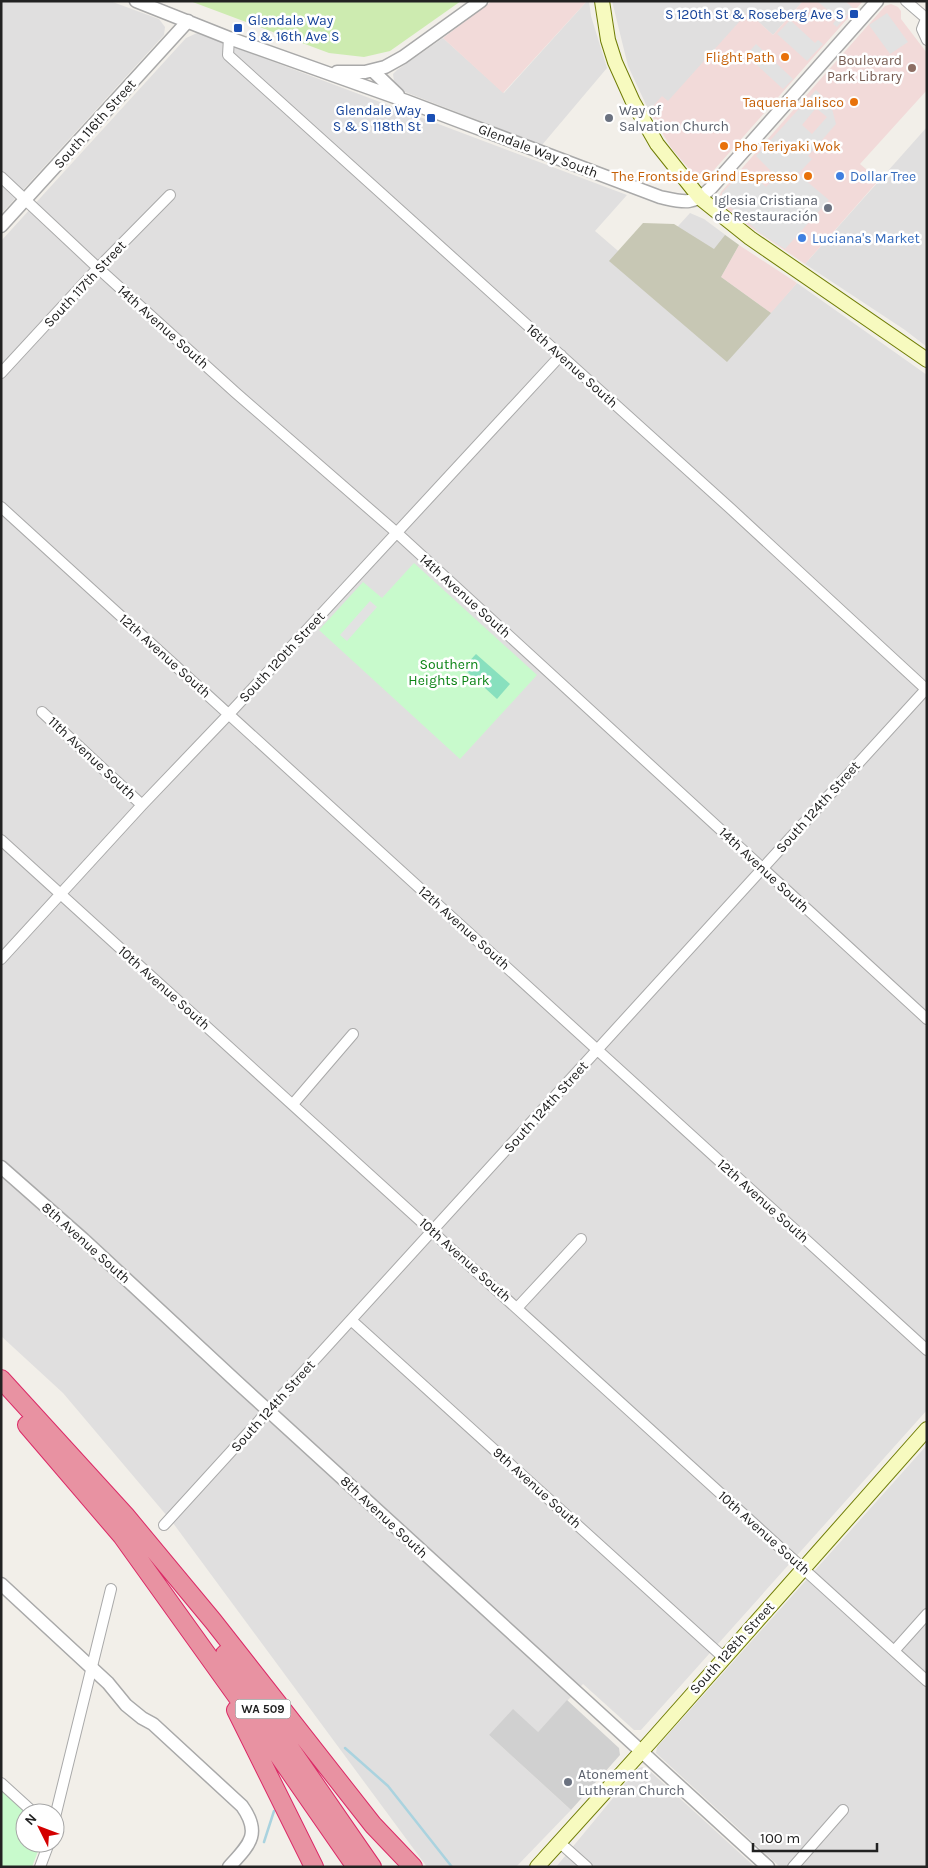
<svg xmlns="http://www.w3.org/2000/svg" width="928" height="1868" font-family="Karla,sans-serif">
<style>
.residential{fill:#e0dfdf}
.commercial{fill:#f2dad9}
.religious{fill:#d0d0d0}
.construction{fill:#c7c7b4}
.grass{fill:#cdebb0}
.park{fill:#c8facc}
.pitch{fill:#88e0be}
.parking{fill:#e2e2e2;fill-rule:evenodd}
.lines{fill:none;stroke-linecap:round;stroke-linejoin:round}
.stream{stroke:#aad3df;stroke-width:2.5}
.minor-casing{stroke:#a9a9a9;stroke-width:12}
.tertiary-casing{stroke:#a9a9a9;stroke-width:15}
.secondary-casing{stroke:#707d05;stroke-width:16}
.motorway-casing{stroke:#dc2a67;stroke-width:20}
.minor{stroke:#fff;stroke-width:10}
.tertiary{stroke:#fff;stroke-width:12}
.secondary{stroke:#f7fabf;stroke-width:14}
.motorway{stroke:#e892a2;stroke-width:18}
.transit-dot{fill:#1a4fb4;stroke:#fff;stroke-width:2}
.food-dot{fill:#e8710a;stroke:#fff;stroke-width:2}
.education-dot{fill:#8d6e63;stroke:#fff;stroke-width:2}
.worship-dot{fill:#6b7280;stroke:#fff;stroke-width:2}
.shop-dot{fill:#3f7fe0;stroke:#fff;stroke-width:2}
.labels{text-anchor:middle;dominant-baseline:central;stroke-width:5;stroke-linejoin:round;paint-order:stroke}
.shield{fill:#fff;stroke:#646464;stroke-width:1}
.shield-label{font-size:12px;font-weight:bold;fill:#222}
.transit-label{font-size:14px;fill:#164399;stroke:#fff;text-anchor:end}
.food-label{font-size:14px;fill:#c56008;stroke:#fff;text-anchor:end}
.education-label{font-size:14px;fill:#785e54;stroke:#fff;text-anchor:end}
.worship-label{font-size:14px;fill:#5b616d;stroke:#fff;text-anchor:start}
.street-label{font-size:14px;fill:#222;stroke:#fff}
.shop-label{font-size:14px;fill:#366cbe;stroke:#fff;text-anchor:start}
.park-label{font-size:14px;fill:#0c8416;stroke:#fff}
</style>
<rect width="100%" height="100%" fill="#f2efe9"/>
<!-- residential -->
<path class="residential" d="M1,1H110L159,19L165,27L164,35L1,214Z
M587,1H589L591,16L607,68L542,145L405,92L394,81L393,74L397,70L443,38L504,93Z
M612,1H803L773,35L748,13L668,102L662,97L649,111L628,66Z
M197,33L627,195L595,231L639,269L690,213L704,219L739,245L721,277L770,313L797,283L927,375V1410L641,1730H634L583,1684L538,1732L489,1735L571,1810L516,1867H427L173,1523L63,1393L1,1336V241L186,38Z
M927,127V347L905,330L805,264Z
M927,1445V1867H780L656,1753L657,1747Z
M642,1767L651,1772L755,1867H556L637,1769Z"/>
<!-- commercial -->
<path class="commercial" d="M492,1H587L503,93L443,38Z
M803,1H863L706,179H701L696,177L672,149L649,111L662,96L668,101L748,12L773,35Z
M891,4L898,7L901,11V19L927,53V90L860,164L879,180L805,264L743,222L723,206L719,197L721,192L885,6Z
M739,245L797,283L771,313L721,277Z"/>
<!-- religious -->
<path class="religious" d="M567,1700L619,1748L620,1755L571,1810L489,1735L513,1709L538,1732Z"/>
<!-- construction -->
<path class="construction" d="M643,223L674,224L714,249L725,235L739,245L721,277L771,313L727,362L609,261Z"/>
<!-- grass -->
<path class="grass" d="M190,1H461L390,51L364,57L329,53Z"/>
<!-- park -->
<path class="park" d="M414,563L537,675L460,759L319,630L363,582L382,598Z
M1,1788L29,1813H25V1843H41L32,1867H1Z"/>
<!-- pitch -->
<path class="pitch" d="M476,654L510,684L497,699L463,668Z"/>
<!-- parking -->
<path class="parking" d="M817,1H845L853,8L837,27L833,24L837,18Z
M887,13L908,42L890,54L869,25Z
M790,20L815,43L818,40L823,44L807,61L777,34Z
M756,44L793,79L783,89L746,55Z
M816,90L831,105L836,124L808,156L812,159L798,174L829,200L785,249L760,233L722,200V193L746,168L766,187L776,176L756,156ZM816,108L827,117L812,134L802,125Z
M370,601L377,607L347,641L340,635Z"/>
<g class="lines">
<!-- stream -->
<path class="stream" d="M345,1748L388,1786L452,1867
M264,1842L274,1811"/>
<defs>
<path id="minor" d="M906,1L927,19
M926,19L922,29L927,40
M229,38L228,55L731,509L927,690
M1,177L98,268L236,393L397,533L927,1019
M1,373L98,268L170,195
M1,507L927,1350
M42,712L142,805
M1,840L927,1681
M1,959L142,805L229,714L561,355
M293,1104L353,1034
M517,1308L581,1239
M351,1320L723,1657
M164,1525L927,688
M894,1651L927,1614
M1,1783L34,1813
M55,1817L111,1589
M559,1842L587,1867
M40,1867L49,1843
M793,1867L843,1810"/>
<path id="tertiary" d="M136,1L229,38L406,101L660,197C683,202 693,206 711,188L877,1
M373,71L398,95
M337,72H365L385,67L403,57L481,1
M1,226L188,21
M1,1167L84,1240L238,1383L768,1867
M1,1584L108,1683L126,1705L142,1718L153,1724L242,1806C262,1834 249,1845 229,1867"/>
<path id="secondary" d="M602,1L608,40L615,62L633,102L657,144L700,198L750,238L927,360
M537,1867L651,1741L927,1429"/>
<path id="motorway" d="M1,1379L125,1515L213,1621L373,1825L413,1867
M27,1425L122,1536L261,1730L356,1867
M225,1654L372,1867
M236,1710L314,1867"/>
</defs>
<!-- minor casing -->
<use href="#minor" class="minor-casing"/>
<!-- tertiary casing -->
<use href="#tertiary" class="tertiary-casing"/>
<!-- secondary casing -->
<use href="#secondary" class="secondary-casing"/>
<!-- motorway casing -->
<use href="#motorway" class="motorway-casing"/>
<!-- minor -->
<use href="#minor" class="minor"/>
<!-- tertiary -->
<use href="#tertiary" class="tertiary"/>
<!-- secondary -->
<use href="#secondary" class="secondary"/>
<!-- motorway -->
<use href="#motorway" class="motorway"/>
</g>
<!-- markers -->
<g class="transit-dot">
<rect x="849" y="9" width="10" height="10" rx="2.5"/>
<rect x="233" y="23" width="10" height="10" rx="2.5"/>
<rect x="426" y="113" width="10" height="10" rx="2.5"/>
</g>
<g class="food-dot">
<circle cx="785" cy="57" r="5"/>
<circle cx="854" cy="102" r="5"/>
<circle cx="724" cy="146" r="5"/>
<circle cx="808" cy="176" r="5"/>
</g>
<circle class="education-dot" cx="912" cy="68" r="5"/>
<g class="worship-dot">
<circle cx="609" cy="118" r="5"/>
<circle cx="828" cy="208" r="5"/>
<circle cx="568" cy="1782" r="5"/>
</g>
<g class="shop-dot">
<circle cx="840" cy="176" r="5"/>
<circle cx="802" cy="238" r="5"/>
</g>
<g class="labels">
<!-- shield labels -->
<rect class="shield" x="235.5" y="1699.5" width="55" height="19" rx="4"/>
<g class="shield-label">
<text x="263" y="1709">WA 509</text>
</g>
<!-- transit labels -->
<g class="transit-label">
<text x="844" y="14">S 120th St &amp; Roseberg Ave S</text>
<text x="248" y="20" text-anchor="start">Glendale Way<tspan x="248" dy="16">S &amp; 16th Ave S</tspan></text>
<text x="421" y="110">Glendale Way<tspan x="421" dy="16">S &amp; S 118th St</tspan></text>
</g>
<!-- food labels -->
<g class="food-label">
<text x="775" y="57">Flight Path</text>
<text x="844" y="102">Taqueria Jalisco</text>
<text x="734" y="146" text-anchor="start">Pho Teriyaki Wok</text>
<text x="798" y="176">The Frontside Grind Espresso</text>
</g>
<!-- education labels -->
<g class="education-label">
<text x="902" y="60">Boulevard<tspan x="902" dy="16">Park Library</tspan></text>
</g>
<!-- worship labels -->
<g class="worship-label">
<text x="619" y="110">Way of<tspan x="619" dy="16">Salvation Church</tspan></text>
<text x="818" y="200" text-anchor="end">Iglesia Cristiana<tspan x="818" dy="16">de Restauración</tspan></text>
<text x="578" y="1774">Atonement<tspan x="578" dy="16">Lutheran Church</tspan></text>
</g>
<!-- street labels -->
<g class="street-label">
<text transform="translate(95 124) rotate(-48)">South 116th Street</text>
<text transform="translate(538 151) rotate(21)">Glendale Way South</text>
<text transform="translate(85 284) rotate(-47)">South 117th Street</text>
<text transform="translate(163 327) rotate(42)">14th Avenue South</text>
<text transform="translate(572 366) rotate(42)">16th Avenue South</text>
<text transform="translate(465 596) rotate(42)">14th Avenue South</text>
<text transform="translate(165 656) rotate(42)">12th Avenue South</text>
<text transform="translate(282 657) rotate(-47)">South 120th Street</text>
<text transform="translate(92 758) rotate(43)">11th Avenue South</text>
<text transform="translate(818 807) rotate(-48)">South 124th Street</text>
<text transform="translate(764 870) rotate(43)">14th Avenue South</text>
<text transform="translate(464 928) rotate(42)">12th Avenue South</text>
<text transform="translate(164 988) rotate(42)">10th Avenue South</text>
<text transform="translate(546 1107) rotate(-48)">South 124th Street</text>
<text transform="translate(763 1201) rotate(42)">12th Avenue South</text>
<text transform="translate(86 1243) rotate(42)">8th Avenue South</text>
<text transform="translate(465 1260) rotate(42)">10th Avenue South</text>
<text transform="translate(273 1406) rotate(-48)">South 124th Street</text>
<text transform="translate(537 1488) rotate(42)">9th Avenue South</text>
<text transform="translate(384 1517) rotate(43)">8th Avenue South</text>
<text transform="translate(764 1533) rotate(42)">10th Avenue South</text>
<text transform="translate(732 1648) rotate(-48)">South 128th Street</text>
</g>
<!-- shop labels -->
<g class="shop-label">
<text x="850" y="176">Dollar Tree</text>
<text x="812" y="238">Luciana's Market</text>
</g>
<!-- park labels -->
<g class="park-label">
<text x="449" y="664">Southern<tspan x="449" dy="16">Heights Park</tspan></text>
</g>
</g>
<!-- border -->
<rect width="928" height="1868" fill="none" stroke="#222222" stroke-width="5"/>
<!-- north arrow -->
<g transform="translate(40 1828) rotate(312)"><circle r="24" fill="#ffffff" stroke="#a7a7a7"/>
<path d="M0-4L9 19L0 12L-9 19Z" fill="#d40000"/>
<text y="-8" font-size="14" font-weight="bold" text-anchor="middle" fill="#222222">N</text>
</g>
<!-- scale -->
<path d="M753 1843v8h124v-8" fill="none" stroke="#222222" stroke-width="2.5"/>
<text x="760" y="1843" font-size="15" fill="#222222" stroke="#ffffff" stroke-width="4" paint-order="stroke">100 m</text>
</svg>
